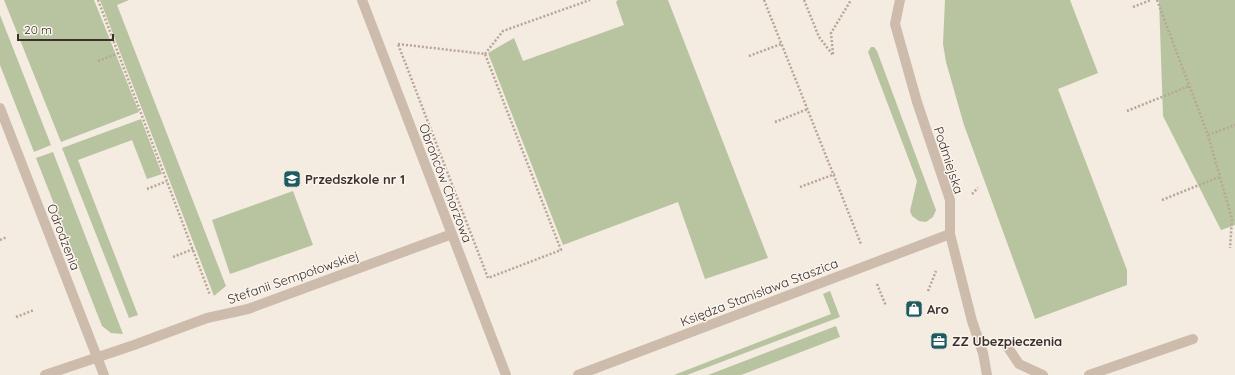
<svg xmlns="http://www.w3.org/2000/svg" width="1235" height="375" font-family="Quicksand,sans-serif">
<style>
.green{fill:#b8c4a0}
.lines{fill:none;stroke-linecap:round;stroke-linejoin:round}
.path{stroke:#b9a596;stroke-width:2.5;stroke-dasharray:2 2;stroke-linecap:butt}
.lane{stroke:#cdbbac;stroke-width:10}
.street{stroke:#cdbbac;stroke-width:10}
.labels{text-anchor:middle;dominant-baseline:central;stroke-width:3;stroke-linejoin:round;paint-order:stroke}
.street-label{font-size:13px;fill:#3b302b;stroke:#fbf5ee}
.poi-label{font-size:13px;font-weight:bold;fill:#3b302b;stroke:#fbf5ee;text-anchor:start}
</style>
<rect width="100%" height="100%" fill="#f4ebe1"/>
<!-- green -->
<path class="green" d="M4,0H94L139,112L61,142Z
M100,0H129L117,5L226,286L214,296Z
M618,0H668L768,258L705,279L678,202L563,245L488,53L514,38L523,61L624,25L616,2Z
M945,0H1070L1098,73L1058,89L1127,270V285L1035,319L964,125L946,62L943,44Z
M1159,0H1235V225L1221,230L1163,116Z
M0,15L51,145L34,152L0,65Z
M871,47H874L877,51L936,210L933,217L926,222L919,221L912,216L910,211L917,181L868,52Z
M141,119L162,174L147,179L132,140L78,160L138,315L129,318L62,148Z
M53,152L123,334L111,333L102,326L36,158Z
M293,191L313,245L230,274L212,220Z
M830,291L840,317L687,375H674L831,314L823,294Z
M836,326L840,337L741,375H708Z"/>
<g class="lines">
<!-- path -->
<path class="path" d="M98,0L210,295
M764,0L861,244
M804,0L819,37L833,55
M1157,0L1208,135L1232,219L1230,248
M1133,7L1151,0
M398,44L485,54L561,250L488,278Z
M485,54L503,31L590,0
M833,54L831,33L851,0
M749,56L781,44
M98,61L119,53
M1127,111L1189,86
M775,122L808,109
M1208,135L1235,125
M800,187L835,174
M147,189L167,181
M972,194L978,188
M1162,200L1219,177
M0,240L7,237
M173,257L193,249
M877,284L886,306
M928,291L936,271
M16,317L34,310"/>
<!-- lane -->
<path class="lane" d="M1005,343L1019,364L1043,375
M1089,375L1193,339"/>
<!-- street -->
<path class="street" d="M362,0L506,375
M900,0L895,24L917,102L950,200V234L972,321L983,353L987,375
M0,108L104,375
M45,375L134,345L207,318L248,309L452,234
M578,375L950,234"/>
</g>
<!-- icons -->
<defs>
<symbol id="school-square" viewBox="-11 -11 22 22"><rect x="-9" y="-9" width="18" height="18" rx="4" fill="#1f5a5e" stroke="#fbf5ee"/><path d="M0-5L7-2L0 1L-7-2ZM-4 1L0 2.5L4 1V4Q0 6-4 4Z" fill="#fff"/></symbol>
<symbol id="shop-square" viewBox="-11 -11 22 22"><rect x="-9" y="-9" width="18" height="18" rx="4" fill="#1f5a5e" stroke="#fbf5ee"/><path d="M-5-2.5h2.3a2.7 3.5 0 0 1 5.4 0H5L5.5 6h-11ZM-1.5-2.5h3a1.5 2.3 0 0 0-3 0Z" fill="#fff"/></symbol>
<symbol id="office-square" viewBox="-11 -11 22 22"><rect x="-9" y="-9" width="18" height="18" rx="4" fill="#1f5a5e" stroke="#fbf5ee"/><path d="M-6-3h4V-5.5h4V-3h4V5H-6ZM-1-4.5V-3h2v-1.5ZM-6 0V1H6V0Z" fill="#fff"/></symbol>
</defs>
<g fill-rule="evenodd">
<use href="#school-square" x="282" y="169" width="20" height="20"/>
<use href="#shop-square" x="904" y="299" width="20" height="20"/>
<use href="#office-square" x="929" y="331" width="20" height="20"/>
</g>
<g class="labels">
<!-- street labels -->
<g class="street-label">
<text transform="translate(949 160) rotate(72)">Podmiejska</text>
<text transform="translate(446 183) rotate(69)">Obrońców Chorzowa</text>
<text transform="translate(64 237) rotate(69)">Odrodzenia</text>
<text transform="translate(293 277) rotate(-19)">Stefanii Sempołowskiej</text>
<text transform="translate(759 292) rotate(-21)">Księdza Stanisława Staszica</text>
</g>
<!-- poi labels -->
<g class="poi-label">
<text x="305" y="179">Przedszkole nr 1</text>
<text x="927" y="309">Aro</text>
<text x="952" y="341">ZZ Ubezpieczenia</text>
</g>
</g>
<!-- scale -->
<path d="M18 34v6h95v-6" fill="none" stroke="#3b302b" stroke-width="2"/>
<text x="24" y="34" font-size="12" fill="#3b302b" stroke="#fbf5ee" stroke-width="3" paint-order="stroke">20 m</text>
</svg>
